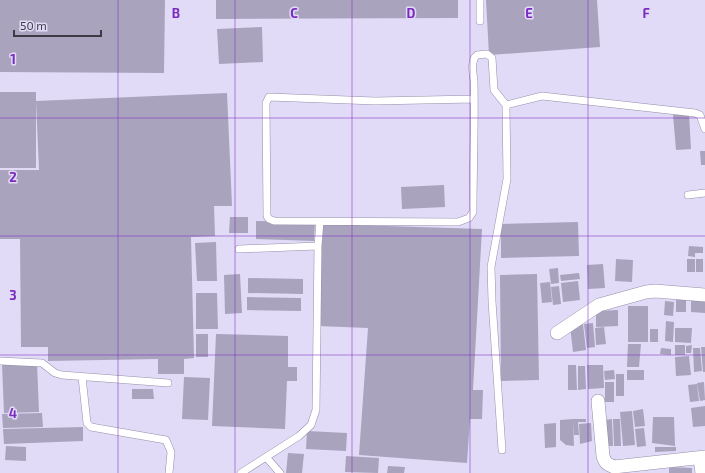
<svg xmlns="http://www.w3.org/2000/svg" width="705" height="473" font-family="'Exo 2',sans-serif">
<style>
.building{fill:#a9a3be}
.lines{fill:none;stroke-linecap:round;stroke-linejoin:round}
.service-casing{stroke:#958fa9;stroke-width:8}
.minor-casing{stroke:#958fa9;stroke-width:14}
.service{stroke:#fff;stroke-width:7}
.minor{stroke:#fff;stroke-width:13}
.grid{fill:none;stroke:#7b2cbf;stroke-width:1;stroke-opacity:0.55}
.grid-label{font-size:13px;text-anchor:middle;font-weight:bold;fill:#7b2cbf;stroke:#e1dbf7;stroke-width:3;stroke-linejoin:round;paint-order:stroke}
</style>
<rect width="100%" height="100%" fill="#e1dbf7"/>
<!-- building -->
<path class="building" d="M0,0H165L164,73L0,72Z
M216,0H458V18L216,19Z
M486,0H597L600,47L489,55Z
M262,27L263,62L219,64L217,29Z
M0,92H36V168H0Z
M227,93L232,206H214L215,236L191,237L194,358L184,359V374H158V359L48,361V347H21L20,239H0V170H39L36,101Z
M689,114L691,149L676,150L673,115Z
M700,151H705V165H701Z
M444,185L445,207L402,209L401,187Z
M230,217H248V233H229Z
M256,221L315,222L314,241L256,239Z
M578,222L579,256L501,258V224Z
M323,224L482,229L473,390H483L482,419H470L467,463L359,455L368,328L318,326Z
M216,242L217,281H197L195,243Z
M689,246L703,247V253H695V257L688,256Z
M616,259L633,260L632,282L615,281Z
M687,259H695V272H687Z
M696,259H703V272H696Z
M603,264L605,288L588,289L587,265Z
M558,268L559,283L551,284L549,269Z
M579,273L580,279L561,281L560,275Z
M240,274L242,313L225,314L224,275Z
M537,274L539,380L501,381L500,275Z
M248,278L303,279V294L248,293Z
M578,281L580,300L563,302L561,283Z
M550,282L552,302L542,303L540,283Z
M559,286L561,304L553,305L551,287Z
M196,293H217L218,329H196Z
M247,297L301,298V311L247,310Z
M676,297L686,298V312H676Z
M691,299L705,300V313L691,312Z
M665,301L674,302L673,316L664,315Z
M628,306H648V342H628Z
M618,310V326L596,327V311Z
M666,321L674,322L673,342L665,341Z
M593,323L595,347L587,348L584,324Z
M583,324L586,350L573,352L570,326Z
M604,327L606,344L596,345L595,328Z
M675,328H692L691,343L675,342Z
M650,329H658V342H650Z
M196,334H208V357H196Z
M216,334L288,336V367H297V381H287L285,429L212,426Z
M628,344H641L639,367H627Z
M675,345H685V355H675Z
M692,345L691,353H686V346Z
M701,347H705V372H703Z
M661,348L671,349V355L660,354Z
M693,348H700L702,371L694,372Z
M689,356L691,375L676,376L675,357Z
M37,363L39,412L4,413L2,364Z
M568,365H576L577,390H568Z
M587,365H603L604,388L588,389Z
M578,366H585L586,389L578,390Z
M614,370L615,379L605,380L604,371Z
M627,370H644V380H627Z
M616,374H624V396H616Z
M184,377L210,378L208,420L182,419Z
M605,382H614V402H605Z
M704,382L705,400L700,401L697,383Z
M697,384L699,401L690,402L688,385Z
M132,389H153L154,399H132Z
M705,406V426L693,427L691,408Z
M643,409L645,426L635,427L633,411Z
M632,411L635,445L623,446L620,412Z
M42,413L43,427L3,428L2,414Z
M653,417H674L675,446L652,443Z
M573,419H586V422H578L579,435H574Z
M573,419L574,446L566,445L560,440V420Z
M612,419L613,446H605L604,420Z
M613,419H620L621,446H614Z
M556,423V447L545,448L544,424Z
M591,423L592,441L580,444L579,424Z
M83,427V441L4,444L3,429Z
M644,428L646,446L637,447L635,429Z
M307,431L347,433L346,451L306,449Z
M6,446L26,447V461L5,460Z
M655,447H676V451L655,452Z
M288,453L304,454L302,473H286Z
M346,456L379,458L378,473L345,472Z
M388,466L405,467L404,473H387Z
M669,467L692,468V473H669Z"/>
<g class="lines">
<defs>
<path id="service" d="M480,0V21
M474,99L375,101L269,97L266,103L267,216L269,219L274,221L458,222L469,218L473,212C473,168 475,125 474,81C473,74 470,60 477,55L487,54L492,58L494,90L506,105L542,96L695,113L700,115L705,129
M688,195L705,193
M318,246L320,221
M239,249L318,246L316,410L311,425L299,436L241,473
M0,361L42,363L55,373L62,375L168,383
M82,377L87,423L91,427L166,440L171,452L169,473
M502,450L492,301L491,267L507,179L506,105
M266,457L280,473"/>
<path id="minor" d="M557,333L599,305L646,292L655,291L705,295
M598,401L603,456C605,463 607,464 614,467L705,457
M700,458L702,473"/>
</defs>
<!-- service casing -->
<use href="#service" class="service-casing"/>
<!-- minor casing -->
<use href="#minor" class="minor-casing"/>
<!-- service -->
<use href="#service" class="service"/>
<!-- minor -->
<use href="#minor" class="minor"/>
</g>
<!-- grid -->
<path class="grid" d="M118,0V473M235,0V473M352,0V473M470,0V473M588,0V473M0,118H705M0,236H705M0,355H705"/>
<g class="grid-label">
<text x="176" y="18">B</text>
<text x="294" y="18">C</text>
<text x="411" y="18">D</text>
<text x="529" y="18">E</text>
<text x="646" y="18">F</text>
<text x="13" y="64">1</text>
<text x="13" y="182">2</text>
<text x="13" y="300">3</text>
<text x="13" y="418">4</text>
</g>
<!-- scale -->
<path d="M14 30v6h87v-6" fill="none" stroke="#3d3a46" stroke-width="2"/>
<text x="20" y="30" font-size="12" fill="#3d3a46" stroke="#e1dbf7" stroke-width="3" paint-order="stroke">50 m</text>
</svg>
